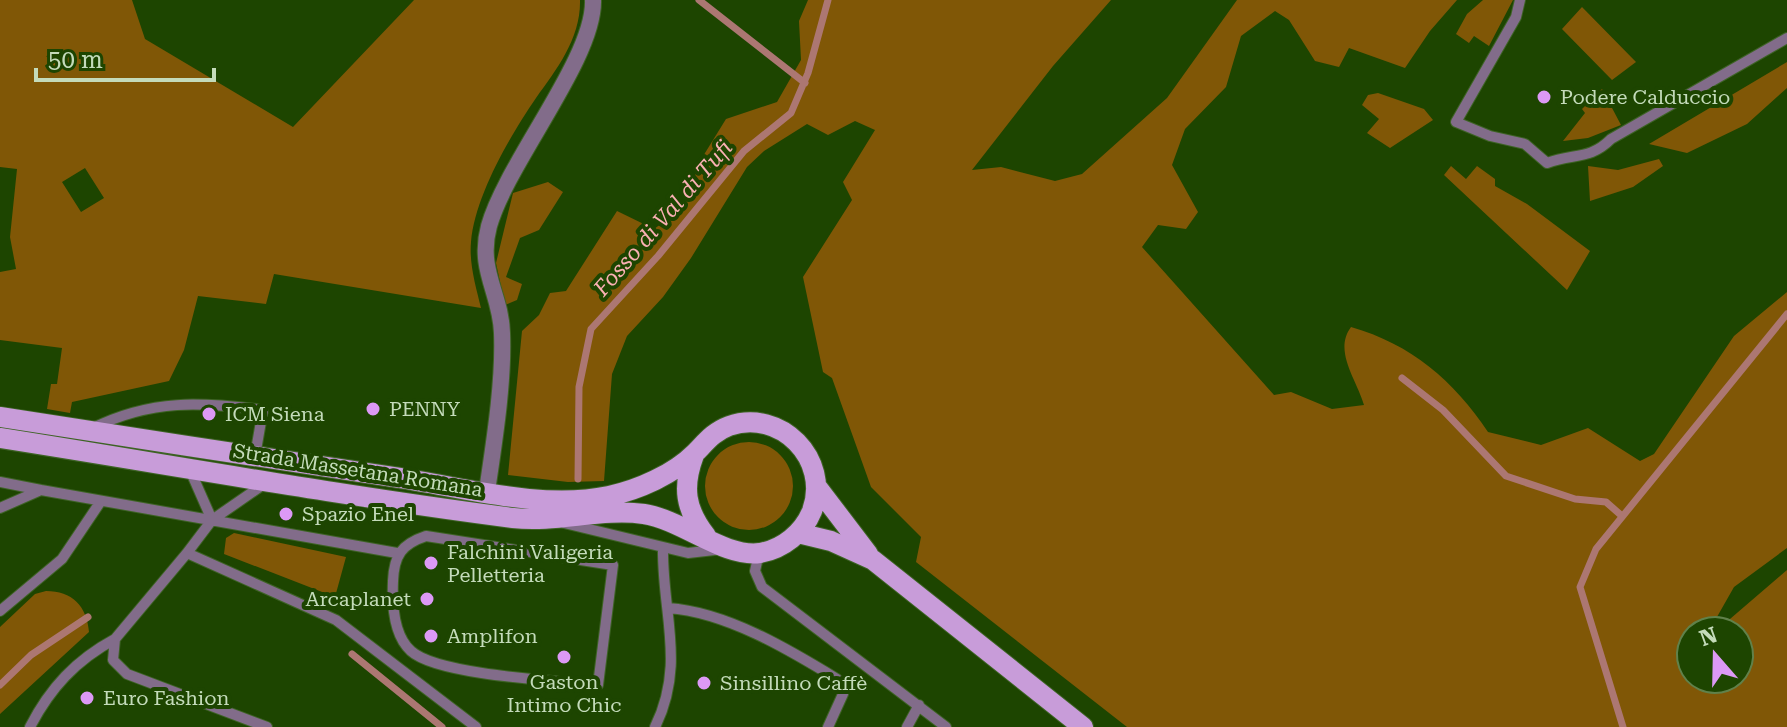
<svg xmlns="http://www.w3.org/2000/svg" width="1787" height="727" font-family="'Roboto Serif',serif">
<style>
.green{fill:#805706;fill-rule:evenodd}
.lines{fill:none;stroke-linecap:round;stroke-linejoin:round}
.stream{stroke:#ac7772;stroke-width:7}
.service-casing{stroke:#3e6325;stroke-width:12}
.minor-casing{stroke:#3e6325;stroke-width:18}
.primary-casing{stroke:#3e6325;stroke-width:22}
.service{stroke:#826c8a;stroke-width:10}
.minor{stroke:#826c8a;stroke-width:16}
.primary{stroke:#c89cd9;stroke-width:20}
.poi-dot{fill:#dc99f5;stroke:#1d4500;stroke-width:3}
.labels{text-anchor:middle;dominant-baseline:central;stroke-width:8;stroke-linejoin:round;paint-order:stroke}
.poi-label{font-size:20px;fill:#c4dbba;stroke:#1d4500;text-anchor:start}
.street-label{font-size:20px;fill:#c4dbba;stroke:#1d4500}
.water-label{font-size:22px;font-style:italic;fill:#fab0b3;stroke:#1d4500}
</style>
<rect width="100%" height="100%" fill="#1d4500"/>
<!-- green -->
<path class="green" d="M0,0H132L145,39L293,127L414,0H580C581,38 557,69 536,98C510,136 475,196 471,242C469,264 476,287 481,308L274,274L266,304L198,296L184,350L169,381L72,402L70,413L47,409L51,384H57L62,348L0,340V272L16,269L10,237L17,169L0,167ZM85,168L104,198L81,212L62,182Z
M808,0H1111L1053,66L972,170L1001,167L1055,181L1082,174L1167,98L1237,0H1457L1430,31L1405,68L1349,48L1339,67L1315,61L1289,20L1275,11L1241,36L1226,87L1185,129L1172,165L1198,212L1186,229L1158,225L1142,247L1274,395L1291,392L1332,409L1364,405C1357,380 1333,351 1351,327C1411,344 1454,381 1488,432L1541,445L1588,428L1640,461L1654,454L1734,336L1787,292V548L1734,587L1709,631H1691V679H1739V631H1716L1787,570V727H1127L916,562L921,537L871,487L832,378L823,372L803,277L852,200L843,182L875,130L855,121L828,135L807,124L764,151L747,167L691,258L663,297L627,336L612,374L604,481L568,482L508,475L522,331L539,315L550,293L566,291L617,211L654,229L679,211L705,153L726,119L777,102L801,60L799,21Z
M1483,0H1513L1489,46L1474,36L1469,43L1456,34L1467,14Z
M1582,7L1636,62L1612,80L1562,29Z
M1787,62V88L1747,124L1687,153L1649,144Z
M1602,89L1621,125L1588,138L1563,141L1585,113L1582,109Z
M1378,93L1424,109L1433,120L1390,148L1367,133L1379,119L1362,105L1368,95Z
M1659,159L1663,166L1633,187L1590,201L1588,166L1618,170Z
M1451,166L1466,179L1477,166L1495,179V186L1527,204L1590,251L1567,290L1444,175Z
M548,182L563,192L539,230L520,238L506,277L522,284L517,300L505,305L496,263L513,193Z
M705 486a44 44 0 1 1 88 0a44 44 0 1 1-88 0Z
M234,533L346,557L335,597L224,554L226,538Z
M46,591C72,591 87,606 89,632L0,714V627L35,594Z"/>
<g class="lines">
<!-- stream -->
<path class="stream" d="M699,0L805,83
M1402,378L1443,410L1506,476L1575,499L1606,502L1622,516
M578,479L579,387L591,329L658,256L744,151L791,113L808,73L828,0
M352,654L442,727
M0,685L31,655L88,617
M1623,727L1580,587L1596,549L1787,314"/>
<defs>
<path id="service" d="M1520,0L1516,17L1456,122L1490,136L1525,144L1547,163C1574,153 1590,160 1611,139L1787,38
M93,428C152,399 201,402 263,410L255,456
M190,470L212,520
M0,482L41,490L0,508
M41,490L397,553
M564,523L688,553L723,549
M426,536L613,565L598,685C558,681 437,675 411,651C393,635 392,603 393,581C394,555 402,544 426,536Z
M187,553L212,520L264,484
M759,553L755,571L762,587L946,727
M668,608C726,612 788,649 837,679L843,694L828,727
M0,611L62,559L101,501
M30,727C50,688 76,660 115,639
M267,727L127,674L113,660L115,639L187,553L336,620L476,727
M655,727C686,664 662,613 663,548
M907,727L919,705"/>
<path id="minor" d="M487,491C494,443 504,382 502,333C501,293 477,270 489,226C507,162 595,58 593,0"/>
<path id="primary" d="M0,417C133,438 267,458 400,478C466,488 543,510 609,496C638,490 674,474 695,453C706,442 713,432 729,426C780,408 831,459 812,511C803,533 783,549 760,553C724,558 683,520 644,514C601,508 557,523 513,518C342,496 171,465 0,438
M694,455C682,487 685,509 706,536
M817,487L868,554
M798,533L831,541L873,560L1083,727"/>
</defs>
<!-- service casing -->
<use href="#service" class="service-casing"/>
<!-- minor casing -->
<use href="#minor" class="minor-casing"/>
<!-- primary casing -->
<use href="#primary" class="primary-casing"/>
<!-- service -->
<use href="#service" class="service"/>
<!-- minor -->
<use href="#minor" class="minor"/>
<!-- primary -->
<use href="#primary" class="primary"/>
</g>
<!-- markers -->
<g class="poi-dot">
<circle cx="1544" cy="97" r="8"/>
<circle cx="373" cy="409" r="8"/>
<circle cx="209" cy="414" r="8"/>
<circle cx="286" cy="514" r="8"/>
<circle cx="431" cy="563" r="8"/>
<circle cx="427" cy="599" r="8"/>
<circle cx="431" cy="636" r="8"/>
<circle cx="564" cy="657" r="8"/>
<circle cx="704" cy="683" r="8"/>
<circle cx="87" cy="698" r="8"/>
</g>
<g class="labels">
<!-- poi labels -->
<g class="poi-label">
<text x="1560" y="97">Podere Calduccio</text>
<text x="389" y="409">PENNY</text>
<text x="225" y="414">ICM Siena</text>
<text x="302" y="514">Spazio Enel</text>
<text x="447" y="552">Falchini Valigeria<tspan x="447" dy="23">Pelletteria</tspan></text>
<text x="411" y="599" text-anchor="end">Arcaplanet</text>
<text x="447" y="636">Amplifon</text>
<text x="564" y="682" text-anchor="middle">Gaston<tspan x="564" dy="23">Intimo Chic</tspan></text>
<text x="720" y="683">Sinsillino Caffè</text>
<text x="103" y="698">Euro Fashion</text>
</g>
<!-- street labels -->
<g class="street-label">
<text transform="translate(358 470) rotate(9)">Strada Massetana Romana</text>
</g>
<!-- water labels -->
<g class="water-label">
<text transform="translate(663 218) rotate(-49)">Fosso di Val di Tufi</text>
</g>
</g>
<!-- north arrow -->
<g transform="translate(1715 655) rotate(340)"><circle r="38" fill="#1d4500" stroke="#60814a" stroke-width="2"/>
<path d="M0-6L14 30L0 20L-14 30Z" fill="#dc99f5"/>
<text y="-12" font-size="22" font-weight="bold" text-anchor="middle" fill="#c4dbba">N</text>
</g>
<!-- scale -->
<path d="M36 68v12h178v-12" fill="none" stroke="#c4dbba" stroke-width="4"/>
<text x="48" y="68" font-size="24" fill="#c4dbba" stroke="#1d4500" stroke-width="6" paint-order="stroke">50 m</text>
</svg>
